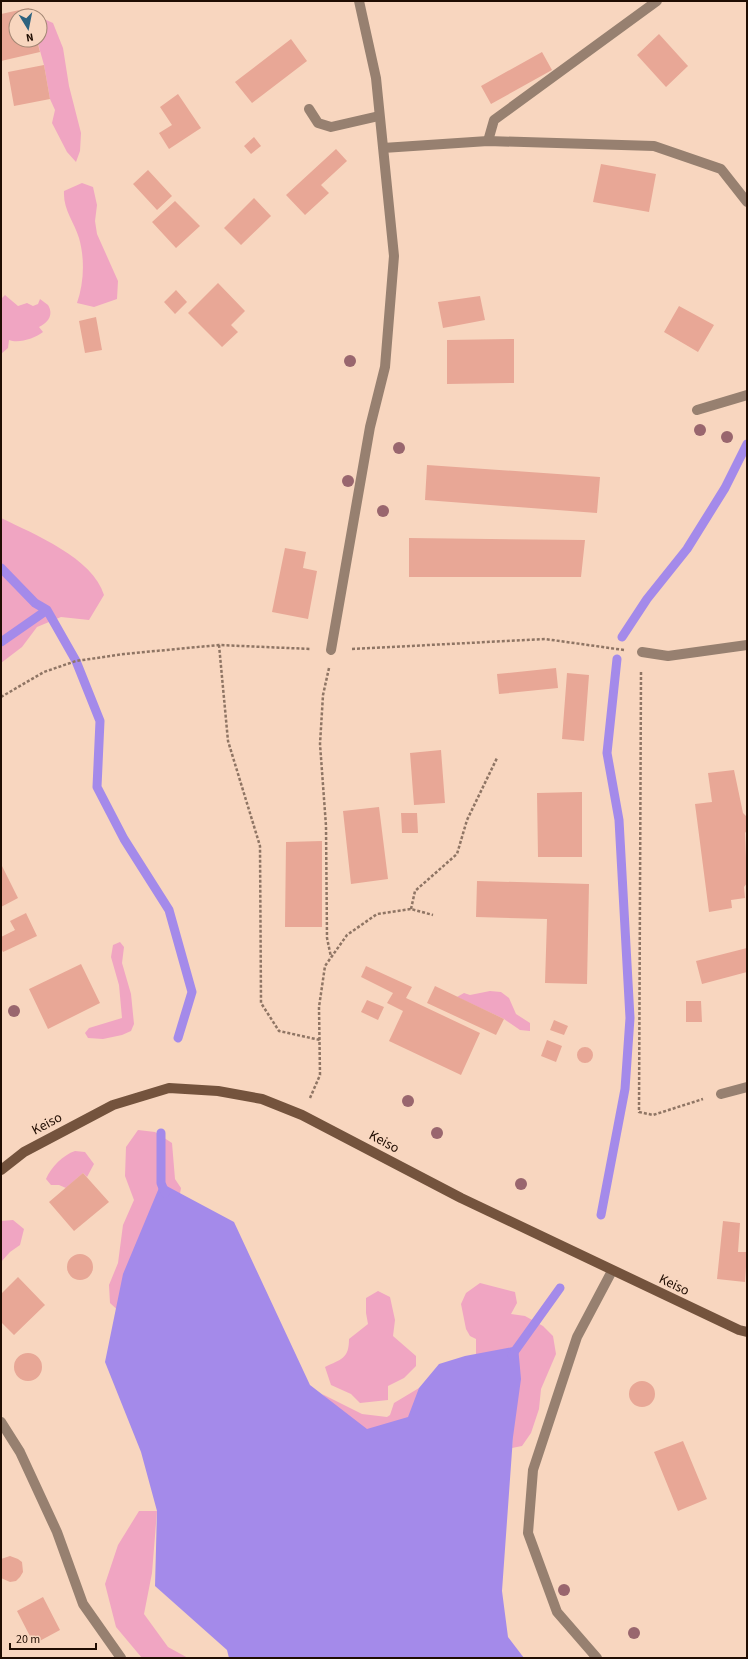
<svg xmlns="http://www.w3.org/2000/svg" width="748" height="1659" font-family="'Source Sans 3',sans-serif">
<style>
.green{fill:#f0a5c2}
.water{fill:#a48aea}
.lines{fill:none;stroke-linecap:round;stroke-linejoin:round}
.stream{stroke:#a48aea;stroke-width:9}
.building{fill:#e8a796}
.path{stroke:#8f7564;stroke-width:2.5;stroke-dasharray:3 2;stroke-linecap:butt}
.lane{stroke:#978070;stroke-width:10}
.street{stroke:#978070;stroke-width:10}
.secondary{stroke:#74533d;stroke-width:10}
.tree{fill:#99666e}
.labels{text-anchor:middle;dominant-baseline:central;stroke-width:3.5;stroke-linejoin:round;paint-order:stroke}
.street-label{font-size:14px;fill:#200d02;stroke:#f8d6bf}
</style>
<rect width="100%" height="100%" fill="#f8d6bf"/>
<!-- green -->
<path class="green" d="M44,19L53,23L63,48L69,86L81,133L80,151L76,162L67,152L52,123L55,110L50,99L44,65L37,40H40V21Z
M82,183L93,187L97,205L95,221L97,234L118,281L117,299L94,307L77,303C84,283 85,259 79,238C74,221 63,210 64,191Z
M5,295L18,306L27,303L33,306L38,304L40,299L48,305C54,315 48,323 39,327L43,332C35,338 19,344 9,340L8,348L1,354V299Z
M1,518C34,534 93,558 104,595L89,620L61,617L37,627L22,647L1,663Z
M120,942L124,947L122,963L131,994L134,1024L131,1031L122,1035L103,1039L88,1038L85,1033L89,1028L122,1018L119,985L111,957L113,945Z
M490,991L501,992L509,998L516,1014L530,1023V1031L520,1030L504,1019L457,997L464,993L470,995Z
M138,1130L155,1132L172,1143L175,1179L181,1188L179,1199L122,1314L110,1303L109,1285L118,1263L123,1225L134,1200L125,1176L126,1147Z
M75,1151L85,1152L94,1164L87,1177L83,1173L66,1188L59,1185H51L46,1179C51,1167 63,1155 75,1151Z
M13,1220L24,1229L20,1245L10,1252L1,1262V1221Z
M480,1283L515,1292L517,1303L511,1314L525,1316L543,1326L553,1336L556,1354L541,1389L539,1409L531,1433L522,1446L512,1448L513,1437L476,1361V1339L470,1336L466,1329L461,1304L466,1293Z
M378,1291L390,1297L395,1320L393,1336L416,1356V1366L404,1378L388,1386V1400L360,1403L351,1394L331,1385L325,1367C341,1359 349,1359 349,1339L368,1324L366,1313V1298Z
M419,1388L431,1402L379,1449L322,1394L362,1414L387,1417L390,1415L394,1403Z
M139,1511H157L152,1573L144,1614L168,1647L188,1658H142L116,1627L105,1584L118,1545Z"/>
<!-- water -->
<path class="water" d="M161,1183L234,1222L310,1385L367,1429L408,1417L419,1388L439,1364L465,1356L518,1346L521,1379L513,1437L502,1591L508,1637L524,1658H229L227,1650L155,1586L157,1511L141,1452L105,1362L123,1274Z"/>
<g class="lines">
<!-- stream -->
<path class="stream" d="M1,568L35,603L47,610L76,661L100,721L97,787L124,839L169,910L192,992L178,1038
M622,637L647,599L687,549L725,488L747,444
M1,642L47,610
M161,1133V1183L165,1193
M601,1215L625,1089L630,1018L619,820L607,753L617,659
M512,1355L560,1288"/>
</g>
<!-- building -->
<path class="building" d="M29,8L31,16H16V40H37L40,52L1,61V14Z
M659,34L688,66L666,87L637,55Z
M291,39L307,61L252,103L235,82Z
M542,52L552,70L491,104L481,86Z
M44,65L50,99L14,106L8,72Z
M178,94L201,128L169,149L159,133L172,125L160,107Z
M254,137L261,146L251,154L244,146Z
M336,149L347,161L321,185L329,193L305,215L286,195Z
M601,164L656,174L649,212L593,202Z
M148,170L172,196L157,210L133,184Z
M254,198L271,216L241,245L224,228Z
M175,201L200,226L176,248L152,222Z
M218,283L245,311L231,325L238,332L222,347L188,313Z
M176,290L187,302L175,314L164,302Z
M480,296L485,320L443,328L438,302Z
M679,306L714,325L698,352L664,332Z
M96,317L102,350L85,353L79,321Z
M514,339V383L447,384V340Z
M427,465L600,477L597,513L425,500Z
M409,538L585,540L581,577H409Z
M285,548L306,552L303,568L317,571L308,619L272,612Z
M556,668L558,688L499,694L497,674Z
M567,673L589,675L584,741L562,739Z
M441,750L445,803L414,805L410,753Z
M734,770L743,813L747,817V830L745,833L747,883L744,887L745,898L731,900L732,908L709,912L695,804L712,802L708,773Z
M582,792V857H538L537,793Z
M379,807L388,879L351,884L343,811Z
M401,813H417L418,833H402Z
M322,841V927H285L286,842Z
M1,864L18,898L1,907Z
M477,881L589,884L587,984L545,983L547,919L476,917Z
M26,913L37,936L3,952L1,948V937L15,930L10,921Z
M747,948V972L702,984L696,961Z
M81,964L100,1003L48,1029L29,989Z
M366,966L412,987L406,998L480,1033L461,1075L389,1041L403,1011L387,1003L393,993L361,977Z
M435,986L504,1019L496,1035L427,1003Z
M367,1000L384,1007L378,1020L361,1012Z
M686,1001H701L702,1022H686Z
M554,1020L568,1026L564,1035L550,1030Z
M547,1040L562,1046L556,1062L541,1056Z
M577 1055a8 8 0 1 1 16 0a8 8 0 1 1-16 0Z
M83,1173L109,1202L74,1231L49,1202Z
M723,1221L740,1223L738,1252H747L745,1282L717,1279Z
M67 1267a13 13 0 1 1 26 0a13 13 0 1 1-26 0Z
M18,1277L45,1305L14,1335L1,1322V1294Z
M14 1367a14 14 0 1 1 28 0a14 14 0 1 1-28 0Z
M629 1394a13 13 0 1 1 26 0a13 13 0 1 1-26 0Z
M683,1441L707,1499L678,1511L654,1452Z
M10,1556L18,1559L22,1562L23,1572L20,1577L16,1581L10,1582L1,1578V1559Z
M43,1597L60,1630L34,1644L17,1611Z"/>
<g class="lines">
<!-- path -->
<path class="path" d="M219,645L228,741L260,846L261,1003L279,1031L320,1040
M352,649L545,639L624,650
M329,668L323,695L320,744L326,826L327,938L331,957
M641,672L639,1112L653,1115L703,1099
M1,697L44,672L76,661L124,654L219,645L311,649
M411,909L415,891L457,854L467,820L497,758
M310,1098L320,1075L319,1007L325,966L347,935L377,914L411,909L433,915"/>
<!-- lane -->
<path class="lane" d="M309,109L318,123L331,127L379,116
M488,141L494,120L657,1
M697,410L747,395
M642,652L668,656L747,645
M1,1422L20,1452L57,1532L83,1604L121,1658
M597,1658L557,1612L528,1533L533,1470L577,1337L612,1271"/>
<!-- street -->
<path class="street" d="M383,148L488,141L654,146L721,169L747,202
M331,650L370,427L385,367L394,256L376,78L359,1
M721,1094L747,1087"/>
<!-- secondary -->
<path class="secondary" d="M1,1170L24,1152L113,1105L169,1088L218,1091L262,1099L302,1115L461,1198L739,1330L747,1332"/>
</g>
<!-- trees -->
<g class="tree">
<circle cx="350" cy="361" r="6"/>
<circle cx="700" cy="430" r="6"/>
<circle cx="727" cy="437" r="6"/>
<circle cx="399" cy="448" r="6"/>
<circle cx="348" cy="481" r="6"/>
<circle cx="383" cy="511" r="6"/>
<circle cx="14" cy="1011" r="6"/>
<circle cx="408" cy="1101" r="6"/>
<circle cx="437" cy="1133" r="6"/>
<circle cx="521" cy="1184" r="6"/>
<circle cx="564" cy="1590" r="6"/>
<circle cx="634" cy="1633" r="6"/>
</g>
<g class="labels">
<!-- street labels -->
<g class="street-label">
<text transform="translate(47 1124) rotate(-28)">Keiso</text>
<text transform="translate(384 1142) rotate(28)">Keiso</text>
<text transform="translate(674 1285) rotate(25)">Keiso</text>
</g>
</g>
<!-- border -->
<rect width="748" height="1659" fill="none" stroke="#200d02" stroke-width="4"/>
<!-- north arrow -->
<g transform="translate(28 28) rotate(170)"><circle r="19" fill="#f8d6bf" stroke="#a28673"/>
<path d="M0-3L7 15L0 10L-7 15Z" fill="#2e627e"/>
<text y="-6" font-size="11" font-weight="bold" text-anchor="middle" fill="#200d02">N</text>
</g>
<!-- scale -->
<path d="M10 1643v6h86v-6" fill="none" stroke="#200d02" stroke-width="2"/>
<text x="16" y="1643" font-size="12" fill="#200d02" stroke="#f8d6bf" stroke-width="3" paint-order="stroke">20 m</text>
</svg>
